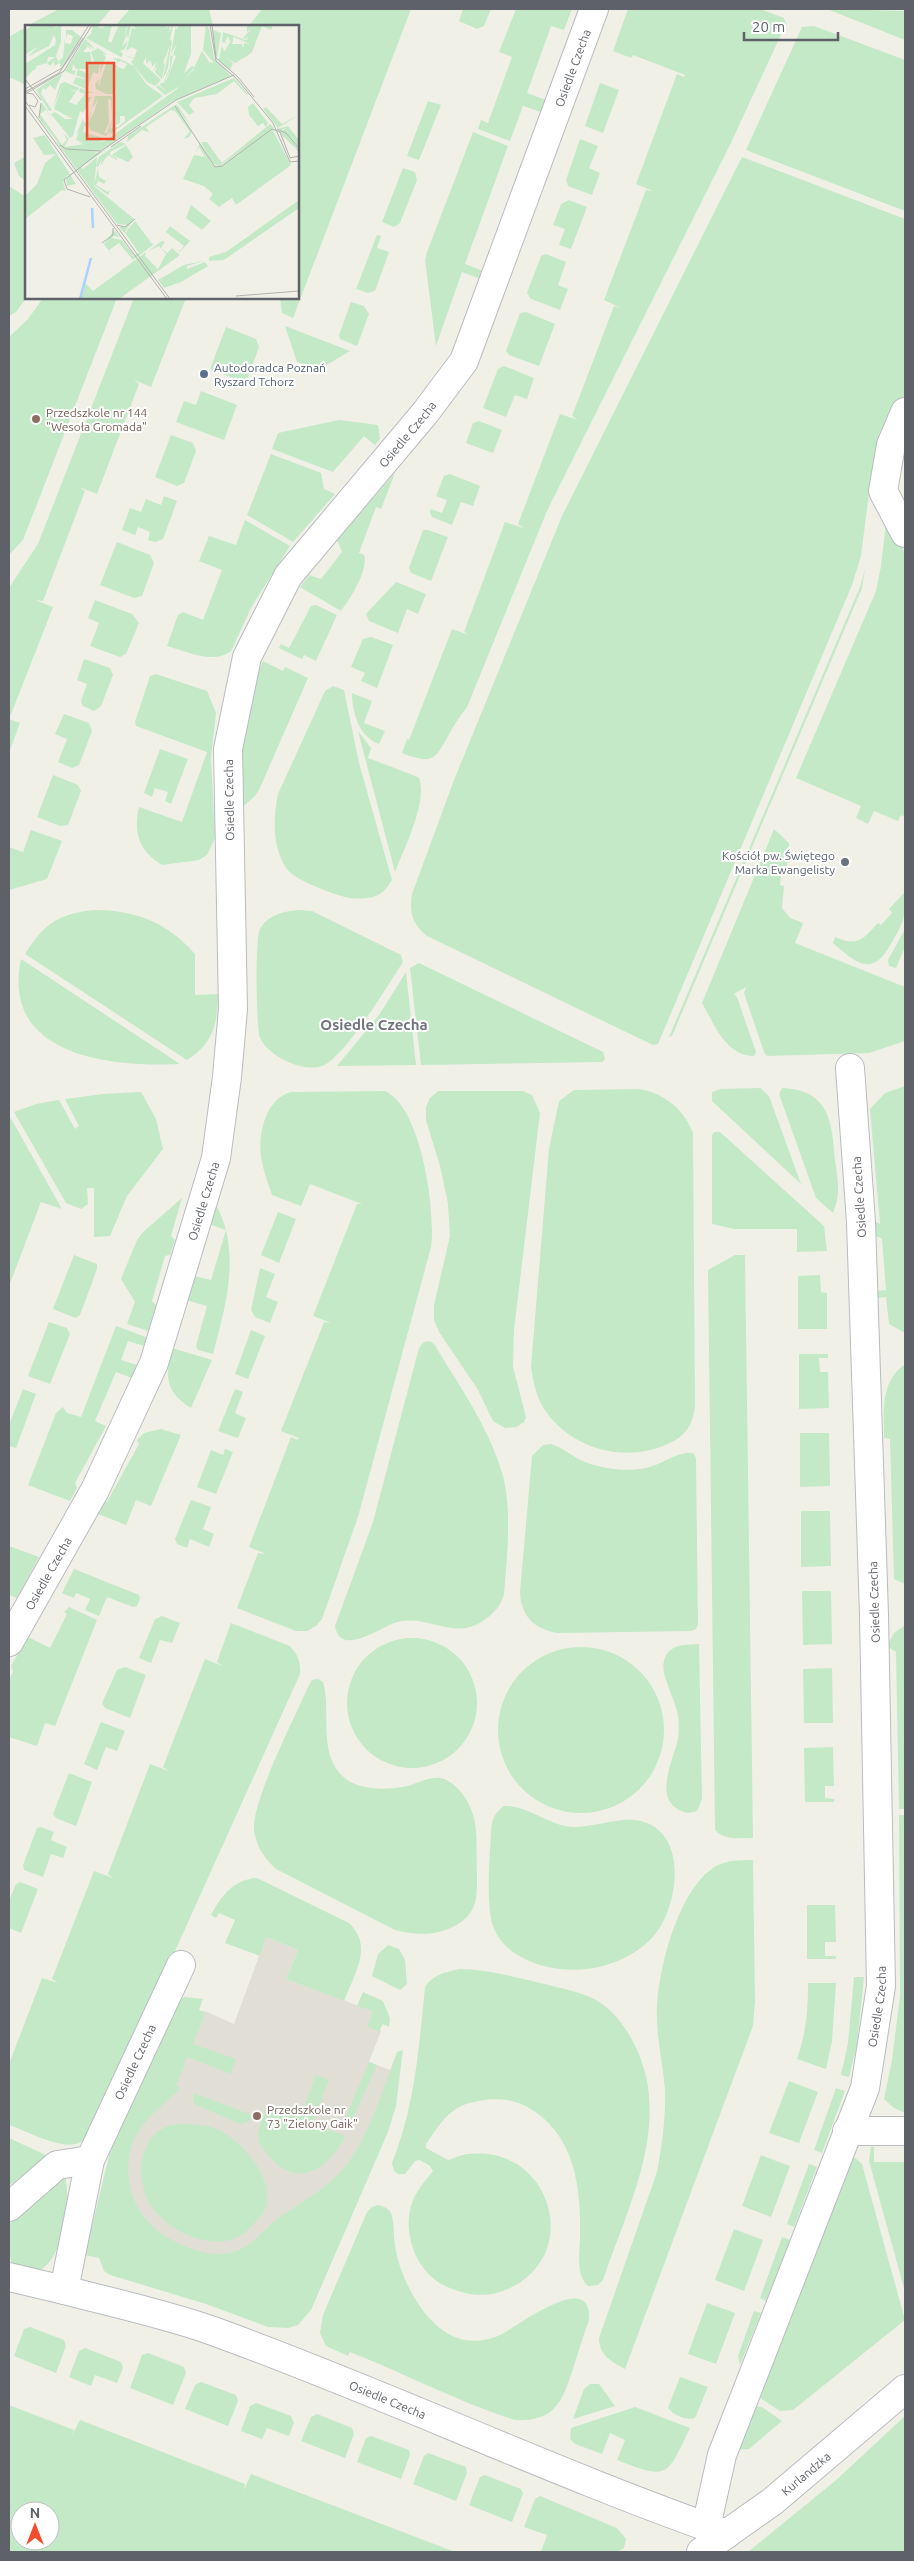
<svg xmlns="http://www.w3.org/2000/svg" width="914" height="2561" font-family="Ubuntu,sans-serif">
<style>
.education{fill:#e1dfd5}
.green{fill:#c3e9c7;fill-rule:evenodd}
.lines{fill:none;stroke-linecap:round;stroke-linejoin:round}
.minor-casing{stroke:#b9bcc1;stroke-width:30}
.minor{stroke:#fff;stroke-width:28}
.service-dot{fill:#5c6f8a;stroke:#fff;stroke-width:2}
.education-dot{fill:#8d6e63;stroke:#fff;stroke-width:2}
.worship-dot{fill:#6b7280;stroke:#fff;stroke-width:2}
.labels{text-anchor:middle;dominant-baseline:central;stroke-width:4;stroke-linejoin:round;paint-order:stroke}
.street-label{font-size:12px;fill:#5e6268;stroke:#fff}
.service-label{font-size:12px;fill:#4e5e75;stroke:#fff;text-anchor:start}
.education-label{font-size:12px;fill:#785e54;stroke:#fff;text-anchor:start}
.worship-label{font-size:12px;fill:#5b616d;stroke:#fff;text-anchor:end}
.quarter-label{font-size:15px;font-weight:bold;fill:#6f747a;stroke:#fff}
.inset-river{fill:none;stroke:#a9d2ff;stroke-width:2.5}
.inset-road{fill:none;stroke:#b2b3b0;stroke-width:1}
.view{fill:#f04e2e;fill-opacity:0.15;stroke:#f04e2e;stroke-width:2.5}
.inset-edge{fill:none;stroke:#5e6268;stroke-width:2.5}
</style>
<rect width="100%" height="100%" fill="#f1f0e7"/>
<!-- education -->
<path class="education" d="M266,1937L298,1950L286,1979L373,2011L381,2031L369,2062L398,2073L306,2314L92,2247L120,2127L192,2044L205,2011L234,2024Z"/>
<!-- green -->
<path class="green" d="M59,9H111L97,26H27Z
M130,9H209L213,26H115Z
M262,9H411L293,318L282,313L280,298H298V26H249Z
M463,9H491L484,26L477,29L459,21Z
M516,9H572L564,30L551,26L527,93L549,101L544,113L523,106L510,141L478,129L481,120L488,123L512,57L499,52Z
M628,9H760L784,18L786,24L729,147L547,511L467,707C461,715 455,723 451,731C435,758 436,766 402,753L407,739L409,740L452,629L469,635L464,632L505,522L524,528L518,524L560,414L578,420L572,416L614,306L621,308L604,300L646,190L653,191L636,184L677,74L684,77L685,75L633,55L631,58L613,51Z
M827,9L905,11V40Z
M814,26L905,60V211L746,150L802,27Z
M26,27V85L9,77V37Z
M600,83L619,90L603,133L585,126Z
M428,101L441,105L419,160L407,156Z
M473,132L508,146L465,264L486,272L483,280L462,272L436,346L425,260L427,252Z
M580,139L598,146L589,168L600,173L592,195L568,186L566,180Z
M26,156V181L19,176L14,163Z
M742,157L905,219V394L870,485L861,556L852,585L658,1044L653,1045L427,936C412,924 409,912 412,894L454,780L562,516Z
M403,168L415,172L417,180L400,223L394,227L382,222Z
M9,186L26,197V298L16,312L9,316Z
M569,200L587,207L571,249L559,245L565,229L553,225L561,204Z
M377,235L381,236L377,248L389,252L375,291L368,293L356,289Z
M546,254L566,262L558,285L568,289L560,310L531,299L527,293L541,256Z
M43,298H117L23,540L9,555V337L28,319Z
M134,298H186L151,387L134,380L139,384L97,494L79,487L85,491L43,601L35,600L53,607L10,717L9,588L38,544Z
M351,302L364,306L369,314L357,346L340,339L339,335Z
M526,312L555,324L539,366L509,355L506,351L520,313Z
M285,326L350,351L320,369L297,362Z
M226,327L256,339L259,347L246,383L210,369Z
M504,366L534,378L527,399L515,395L506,417L483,408L498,369Z
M201,391L237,405L224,440L176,422L184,401L196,405Z
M339,420L378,425L380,439L375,445L364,436L333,472L272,449L278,433Z
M479,421L502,430L493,453L466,443L473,423Z
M171,435L193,443L196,451L184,483L177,486L155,477Z
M271,454L321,473L324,489L335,494L293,542L247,515Z
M395,473L381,509L376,507L359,553L364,555C369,570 350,599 341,611L300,587L309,575L321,579L342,552L337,540Z
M450,474L480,486L473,506L461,502L452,525L432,517L430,513L431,509L442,513L447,500L436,496L444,476Z
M164,496L177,501L163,539L155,542L148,540L150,532L138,527L135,535L122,530L130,508L141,512L146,499L161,505Z
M245,520L290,546L252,606L231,651C213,665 186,651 167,646L178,615L183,612L203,620L222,570L199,561L209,536L236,545Z
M886,523L896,531L905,554V817L901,815L898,821L874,811L868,824L856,818L861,806L796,778L876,591L881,566Z
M423,530H428L448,537L431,581L411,573L409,568Z
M117,542L150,555L154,563L142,596L134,598L100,585Z
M865,569L862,588L672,1036L669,1037L860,587Z
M396,582L426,594L418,614L407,609L398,633L369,621L366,614Z
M95,600L132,614L139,623L126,654L120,657L90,646L99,623L88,618Z
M316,605L337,615L316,661L304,655L302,659L279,648L281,644L289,648L311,606Z
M371,637L393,645L377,688L361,681L365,673L351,667L363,639Z
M84,659L110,668L113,675L101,706L94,711L83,706L81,701L87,684L77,680Z
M263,661L283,671L285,667L308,678L259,790L254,797L241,808L239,750L250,695Z
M156,674L207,691L216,713L211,758L215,838L207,855L199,860L162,865C139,851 133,833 139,807L182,822L207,752L136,726L135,722L150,676Z
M333,686L344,690L359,763L392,880C388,887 383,893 376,896C369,899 356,899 349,898C335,895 294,880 287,869C272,848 273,818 278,794L325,691Z
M352,693L372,701L364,723L385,731L379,744C359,737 352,712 352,693Z
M64,714L89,723L92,731L79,765L72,768L58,762L67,739L55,734Z
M9,719L20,723L9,753Z
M358,731L371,748L368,758L413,775L419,778C428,801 404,849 395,872Z
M160,749L188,759L171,804L165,801L168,792L155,788L152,797L144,793Z
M53,775L78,785L81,791L68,825L60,826L37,817Z
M774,829L789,843L787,866H782L780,885L784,886L782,908L790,918L803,923L795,943L905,987V1041L869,1053L767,1056L764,1052L744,993L746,987L734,994L737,997L756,1052L754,1056C726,1056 714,1024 702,1003Z
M31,830L62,841L47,879L9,890V847L23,852Z
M905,892C905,919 905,920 891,944C872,978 856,963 833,943L835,937C858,947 862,940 878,923L881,925L892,913L889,909Z
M94,910C135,910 167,922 195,954V995L218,994C218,1023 213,1044 187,1060L25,954C44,924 58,914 94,910Z
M299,910L312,911L401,955L403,962C389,983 344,1059 322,1066C303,1073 268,1056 260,1038C256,1027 255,938 260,929C268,915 284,911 299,910Z
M905,929V947L896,968L889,966L888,960Z
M21,959L180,1064C117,1067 0,1059 21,959Z
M419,963L603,1052L605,1059L602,1062L421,1065L410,968Z
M406,972L416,1065L337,1066L379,1015Z
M905,1086V1333L889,1324L886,1297L877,1298L876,1291L886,1290L882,1239L871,1233L870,1219L880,1224L870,1109L885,1093Z
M760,1088L769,1096L801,1184L712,1101V1092L721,1089Z
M782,1088C829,1090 832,1121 835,1160C838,1181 841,1193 833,1213L816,1198L779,1094Z
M638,1089C663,1092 684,1109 693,1133L695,1405C693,1427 684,1438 663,1446C621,1463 567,1447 543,1407C536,1395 533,1381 531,1367L549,1149L559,1101L574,1090Z
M385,1091C422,1108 436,1212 431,1247L358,1517L322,1619L316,1626L307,1631H296L237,1608L258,1553L266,1554L249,1547L291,1437L298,1440L299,1438L281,1431L324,1322L331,1323L313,1316L357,1204H362L310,1184L301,1206L272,1195C268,1183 263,1170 261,1157C258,1132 266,1099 291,1092Z
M438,1091H523L532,1095L540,1113L514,1330L513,1367L526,1417L524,1422L516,1427L505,1428L493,1421L478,1390L439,1332L434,1320V1305L450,1236L448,1204L440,1166L426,1120V1107L430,1098Z
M141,1092L156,1119L163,1149L127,1196L110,1236L94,1237V1188H87L88,1204L81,1209L66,1203L14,1112L36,1104L59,1100L75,1129L79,1126L65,1099L103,1094Z
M9,1115L62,1209L41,1202L9,1286Z
M714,1132H720L824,1226L827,1251L797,1252V1229H734L712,1224V1135Z
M182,1198L171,1236L175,1240L170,1255L165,1256L152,1301L156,1305L148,1331L127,1324L135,1302L121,1279L137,1240L143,1232Z
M215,1203C242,1250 226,1305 213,1354L198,1350L196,1346L207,1306L186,1300L194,1276L211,1280L226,1230L209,1224Z
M278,1212L296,1219L279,1263L261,1255Z
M74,1255L97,1264V1269L80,1315L76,1318L53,1309Z
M735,1255H745L753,1838C739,1838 725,1841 715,1830L708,1270Z
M260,1268L275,1274L266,1297L278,1302L270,1323L255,1317L251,1310Z
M820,1275L821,1292L827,1293V1329H798V1276Z
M49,1322L67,1328L70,1334L50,1384L28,1376Z
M116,1326L146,1337L144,1346L128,1341L121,1360L137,1365L132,1378L116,1372L95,1421L106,1426L75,1483L77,1488L70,1501L28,1485L56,1413L63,1407L67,1413L81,1417Z
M251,1330L265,1336L248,1379L235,1374Z
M430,1341L434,1344C459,1385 490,1429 503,1476C512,1510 507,1559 504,1594C501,1605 496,1611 487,1618C457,1642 434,1617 402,1621C384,1623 341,1660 335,1626L373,1522L419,1348L424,1342Z
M172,1348L212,1360L191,1408C165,1392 165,1376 172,1348Z
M799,1354H828V1358H819L820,1372H828L829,1408L799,1409Z
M905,1364V1584L894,1579L890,1439L884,1438C884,1411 880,1382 905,1364Z
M23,1389L36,1394L16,1448L9,1446V1425Z
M235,1389L243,1392L235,1413L246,1418L238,1438L218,1431Z
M161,1429L181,1435L151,1506L136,1500L126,1525L96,1513L102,1502H107L139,1444L137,1440L144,1433Z
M800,1433H829L830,1486L800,1487Z
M551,1444C564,1448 573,1457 585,1462C603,1469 627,1472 646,1468C661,1465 678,1451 693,1453L696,1458L698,1624L696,1629L691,1631L557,1633C534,1629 521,1616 520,1592L532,1456L543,1445Z
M225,1449L233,1452L216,1494L197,1487L211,1450L223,1455Z
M191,1500L211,1507L203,1529L214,1534L209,1547L190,1539L187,1548L177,1544L175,1539Z
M801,1511H830L831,1566L801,1567Z
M9,1546L39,1557L17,1598L9,1595Z
M74,1569L139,1595L140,1599L137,1606L133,1607L107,1597L99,1616L85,1610L90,1599L76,1593L74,1598L62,1593Z
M802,1591H831L832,1644L803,1645Z
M69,1607L97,1620L55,1726L45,1723L37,1746L9,1737V1680L13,1672L11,1666L28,1637L50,1648L67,1614L64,1612Z
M162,1616L180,1623L172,1643L160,1640L151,1663L139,1658L155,1619Z
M231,1623L290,1646C298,1655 301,1662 300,1674L97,2124C92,2131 88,2138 81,2142C64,2152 27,2131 9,2125V2064L42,1978L58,1983L52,1979L94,1871L113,1878L108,1874L150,1764L169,1771L163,1767L205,1659L222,1666L217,1662Z
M905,1625V1809H899L896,1652L887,1646L894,1633Z
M347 1703a65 65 0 1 1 130 0a65 65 0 1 1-130 0Z
M699,1644L702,1799L697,1811C689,1814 683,1813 676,1808C655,1794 674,1758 678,1739C679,1732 679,1723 678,1716C676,1700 660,1675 664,1661C668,1644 684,1645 699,1644Z
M498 1730a83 83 0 1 1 166 0a83 83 0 1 1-166 0Z
M125,1667L146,1675L130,1718L105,1708L102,1703L117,1670Z
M832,1668L833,1723H804L803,1669Z
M318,1679L323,1682C332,1711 316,1756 346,1779C362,1791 389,1790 408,1786C418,1783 430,1776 441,1778C457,1782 471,1803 474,1818C478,1836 476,1856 477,1875C477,1894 478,1910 461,1922C441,1936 418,1936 395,1930L276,1869C264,1858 256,1846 254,1830C252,1800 295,1717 309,1685L312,1680Z
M101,1722L125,1731L117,1751L106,1747L97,1770L84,1764Z
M833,1747L834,1786H825V1798L834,1799V1802H805L804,1748Z
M69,1773L92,1782L76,1826L56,1818L53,1814Z
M504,1806C528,1805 547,1825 572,1827C599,1828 628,1811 653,1826C689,1848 675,1917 649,1941C620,1968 577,1976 540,1965C521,1959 502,1948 494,1929C485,1907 490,1856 491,1831C492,1819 494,1813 504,1806Z
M899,1815H905V2113L894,2108L884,2099L892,2060L900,1996Z
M41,1827L54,1832L51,1840L67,1847L63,1858L51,1854L43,1877L24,1870L23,1865L37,1828Z
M753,1860L755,2002L753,2026L625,2369C612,2362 599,2355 599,2338L657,2172C662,2145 666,2117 665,2089C663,2066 658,2044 657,2021C655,1979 676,1893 713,1868C725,1860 738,1860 753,1860Z
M257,1878L349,1923C374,1947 354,1974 344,2001L286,1979L298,1950L266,1937L260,1956L225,1943L235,1920L219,1913L216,1918L211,1915C222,1895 233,1880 257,1878Z
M20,1882L38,1889L21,1933L9,1928V1901L16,1884Z
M835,1905L836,1942H825V1956H836V1959H807V1905Z
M388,1945L399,1949L405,1960L407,1984L400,1990L372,1976L378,1954Z
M459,1969C488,1969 516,1978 545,1984C560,1988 577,1991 592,1998C609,2006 622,2022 631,2038C676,2117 629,2203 603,2280L598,2285L588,2286C575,2274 580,2252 580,2235C581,2192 576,2142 538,2114C516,2097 493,2096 466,2104C448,2110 437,2128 426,2144V2148L448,2160C455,2158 462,2154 469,2154C551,2145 584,2255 508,2289C486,2299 464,2295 443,2285C416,2271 403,2234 411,2206C415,2192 424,2182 433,2171L429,2165L419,2160L415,2161L405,2174H398L394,2171L392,2163C415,2106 419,2047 425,1987C432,1975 446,1972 459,1969Z
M854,1977H864L857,2045L849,2077L841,2075L848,2043Z
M808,1983H836L832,2041L826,2069L797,2059C806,2033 808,2011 808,1983Z
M363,1992L383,2001L390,2018L389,2027L383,2024L379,2031L367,2027L373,2011L357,2006Z
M185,1997L203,1999L199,2010L205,2012L193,2044L236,2059L231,2074L187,2057L176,2086L180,2087L179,2090C162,2106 137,2124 131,2147C121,2191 139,2224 178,2243C194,2251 211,2256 229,2253C249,2250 260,2233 275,2221C297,2204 326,2190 344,2168C368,2139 384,2087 397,2052L403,2050L396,2106L388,2132L311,2310L298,2325L288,2328L268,2327L206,2304L110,2275L104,2271L99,2258L85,2255L116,2127L177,2000Z
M369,2062L377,2065L352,2121L345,2118Z
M316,2075L329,2080L312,2123L345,2136C322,2181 286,2188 259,2142L258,2132L267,2105L300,2118Z
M789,2081L818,2092L799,2143L769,2133Z
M836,2088L845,2091L822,2153L814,2150Z
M194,2093L252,2115L250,2121L241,2124L196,2105L193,2101Z
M177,2124C188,2124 199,2124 211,2127C237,2134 274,2176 266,2205C264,2215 251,2227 243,2234C216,2253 172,2233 154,2210C137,2189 135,2144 162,2129C166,2126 172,2125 177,2124Z
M9,2138L48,2156L9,2186Z
M871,2147H874V2162H905V2292L869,2161Z
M761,2155L790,2166L771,2217L742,2206Z
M854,2157L862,2164L905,2320L793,2410L780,2411L757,2396L789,2322L848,2165Z
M809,2164L817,2167L794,2227L787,2224Z
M57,2172H64C72,2194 64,2256 42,2269C34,2274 24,2272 15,2271L9,2255V2225Z
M378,2205C383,2206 388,2208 391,2213C395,2223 393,2239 396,2251C402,2283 429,2334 465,2340C477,2342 491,2340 502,2334C518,2326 593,2268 589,2320C583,2336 578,2353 573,2369C562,2402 555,2422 515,2420C458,2402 406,2374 350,2352L348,2356L326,2346L320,2333L323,2315L367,2212L372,2207Z
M734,2229L763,2240L744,2291L715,2280Z
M782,2237L790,2240L766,2301L760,2298Z
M707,2303L735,2313L716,2364L688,2354Z
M754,2311L761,2313L740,2365L738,2356Z
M30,2327L64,2340L66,2346L56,2373L14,2356L24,2329Z
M85,2348L121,2362L123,2368L117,2383L95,2375L91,2386L69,2377L79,2351Z
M148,2353L184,2367L186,2373L173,2405L130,2388L142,2355Z
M680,2377L708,2387L695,2418C687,2421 673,2415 668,2408Z
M201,2382L236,2395L238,2401L228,2426L185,2409L195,2385Z
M590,2384H599L615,2406L573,2419L584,2389Z
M256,2403L291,2416L294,2423L289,2436L267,2428L262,2439L241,2431L250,2406Z
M9,2405L74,2430L71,2437L80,2420L245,2484L244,2490L251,2474L455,2552H9ZM20,2511H50V2541H20Z
M753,2406L762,2407L782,2421L749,2449L734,2450Z
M635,2407L690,2428C667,2476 669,2481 617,2460L625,2440L610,2433L602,2454L575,2444L570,2439L571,2428Z
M317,2414L352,2428L354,2434L345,2458L301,2441L311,2417Z
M905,2416V2552H748L835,2481Z
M371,2436L409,2450L410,2455L401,2479L357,2462L366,2438Z
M428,2453L466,2467L467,2473L456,2501L413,2484L424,2456Z
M485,2475L521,2489L523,2494L512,2522L469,2505L480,2477Z
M540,2496L617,2528L626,2539L624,2548L617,2552H541L547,2535L524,2527L535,2499Z"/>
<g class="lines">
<defs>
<g id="minor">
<path d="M905,412L891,445L883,491L905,533"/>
<path id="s1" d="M9,1642L95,1490L154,1363L216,1158L227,1077L233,1009L228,749L247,657L288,576L425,413L464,361L594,9"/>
<path id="s2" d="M181,1965L90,2160L64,2290C114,2303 165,2314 213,2331C387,2394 553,2473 727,2534"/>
<path d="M847,2131H905"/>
<path d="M9,2207L57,2165L90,2160"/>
<path d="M9,2277L64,2290"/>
<path id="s3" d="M706,2527L722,2455L865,2088L881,1986L874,1615L861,1222L850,1068"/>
<path id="s4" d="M701,2552L773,2501L905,2389"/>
</g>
</defs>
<!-- minor casing -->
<use href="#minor" class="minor-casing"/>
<!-- minor -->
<use href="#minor" class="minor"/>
</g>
<!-- markers -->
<circle class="service-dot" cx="204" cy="374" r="5"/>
<g class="education-dot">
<circle cx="36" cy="419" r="5"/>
<circle cx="257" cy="2116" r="5"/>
</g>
<circle class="worship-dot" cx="845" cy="862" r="5"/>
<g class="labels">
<!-- street labels -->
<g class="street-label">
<text stroke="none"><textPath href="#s1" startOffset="1714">Osiedle Czecha</textPath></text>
<text stroke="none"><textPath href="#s1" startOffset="1309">Osiedle Czecha</textPath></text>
<text transform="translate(229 800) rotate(-91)">Osiedle Czecha</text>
<text transform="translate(859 1197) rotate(-94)">Osiedle Czecha</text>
<text stroke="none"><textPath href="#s1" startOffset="484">Osiedle Czecha</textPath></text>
<text stroke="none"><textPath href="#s1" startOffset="79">Osiedle Czecha</textPath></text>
<text transform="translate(874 1602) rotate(-92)">Osiedle Czecha</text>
<text stroke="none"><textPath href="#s3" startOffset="550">Osiedle Czecha</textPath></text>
<text transform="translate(135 2062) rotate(-65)">Osiedle Czecha</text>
<text stroke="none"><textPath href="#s2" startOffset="690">Osiedle Czecha</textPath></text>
<text stroke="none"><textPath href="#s4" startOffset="131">Kurlandzka</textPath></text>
</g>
<!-- service labels -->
<g class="service-label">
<text x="214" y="367">Autodoradca Poznań<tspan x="214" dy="14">Ryszard Tchorz</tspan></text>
</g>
<!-- education labels -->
<g class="education-label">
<text x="46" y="412">Przedszkole nr 144<tspan x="46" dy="14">"Wesoła Gromada"</tspan></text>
<text x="267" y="2109">Przedszkole nr<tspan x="267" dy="14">73 "Zielony Gaik"</tspan></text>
</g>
<!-- worship labels -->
<g class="worship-label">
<text x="835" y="855">Kościół pw. Świętego<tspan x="835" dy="14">Marka Ewangelisty</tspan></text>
</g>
<!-- quarter labels -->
<g class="quarter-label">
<text x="374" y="1024">Osiedle Czecha</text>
</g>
</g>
<!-- overview -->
<g transform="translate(25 25)">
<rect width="274" height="274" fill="#f1f0e7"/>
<path d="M7,0H31L30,3L36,0V17L31,31L34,38L30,41L29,36L25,41L22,38L30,32H23L22,38L11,41V44L7,46L2,52L0,53V39L30,20L31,15L29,10L24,21L2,32L14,21L0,30V6ZM68,0L76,3L87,0L83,16L86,18L94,0H102L99,13L103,0H106L103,14L102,9L97,22L103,15L100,24L95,26L98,29L96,32L61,13L66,9ZM107,0H141V3L145,0L144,8L147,0H148L145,15L147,16L143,42L141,48L138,53L145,20L138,38L140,39L137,54L130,47L134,38L129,46L131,37L127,42L126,35L123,41L125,35L121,39V32L118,38L136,55L130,61L122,57L106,37L109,34L99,30L109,33L112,25L107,22L101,26L107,3L112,4ZM151,0V5L154,0H166V29L159,48L167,41L169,42L155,61L140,70L131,62L133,60L143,68L134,59L140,57L139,56L145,42V32L148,30L145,45L140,55L141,56L151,31L148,30L152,18L146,29ZM222,0H248L246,5L237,1L227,27L222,31L210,38L200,32L208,38L205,45L196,38L190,30L188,5L196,8L192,33L194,34L197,20L199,27L205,17L203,11L200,17L203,19L197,17L198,7L209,11L207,19H217L218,23L219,18L225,19L209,12L210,11L220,15L223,14L222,11V14L218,13L227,3L222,7ZM181,1L184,3L189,33L206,51L148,76L76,126L66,127L75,128L96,114L56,142L55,141L58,144L72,132L69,161L109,194L99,208L94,202H99L102,200L92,199L30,115L40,124H55H41L36,121L15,95L14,90L16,80L17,78L28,94L21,85L15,89L37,120L42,115L38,108L44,114L39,122L80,116L152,64L168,45L177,26L184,37L189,38L178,25ZM41,5H47L56,12L36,43L34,36L38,32L40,13V18L46,19L48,11L42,9V11L41,12ZM60,14L72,22L61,15L70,24L59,19L68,25L62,22L58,27H65L67,38L69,36L66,27L73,23L82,30L77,29L81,32L76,46L75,49L76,34L73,49L68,47L62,65L48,58L51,52L63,55L51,50L53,44L61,48L62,44H51L48,39L47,46L51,45L49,50L40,46ZM85,29L109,41L121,59L138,71L84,110L87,102H93L100,96V91H95V98L91,100L88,71L90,70L92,63L89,69H81L71,64L70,59L76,53L73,59L74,61L82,36L93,41L88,54L93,42L99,44L102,39L95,36L93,38L83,35L94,38L88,33L95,34ZM38,47L30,65L25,60L20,65L18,62L16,69L27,85L24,86L11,65ZM209,53L223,69L222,70L209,56L192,69L169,73L164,80L169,87L164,90L152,77ZM40,57L54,63L52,66L44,64L51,67L44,77L51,80L60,69L54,67L55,63L69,68H62L61,72H67L58,88L55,86L48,111L45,113L26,89L30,87L40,94H48L29,84L38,58L28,83L35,59ZM70,71H87V91L86,75L83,74L84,98L79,108H82L87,94L85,106L81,111L65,105V101L63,105L60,100L58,107L81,114L70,118L58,119L52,117L59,118L51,115L54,106L51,110L58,94L60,99L66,88L67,86L62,100L69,87L73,74L67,84ZM228,78L243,98L241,102L238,98L233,101L224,90L223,82ZM150,80L153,81L168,104L150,81L167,107L164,112L158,114L165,107L150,86L146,85L121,102L124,107H123L117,105L102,117L103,111ZM241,82L257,99L274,90L253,103L238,84ZM245,99L249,103L194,141L187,138L176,117H182L197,138ZM263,101L274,115V122L265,111L274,124V127L252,105L257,106L261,103L256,105L252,104ZM247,104L266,140L211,180L207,173L194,182L184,174L188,169L179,161L158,154L169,130L180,132L174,122L170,129L175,118L187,139L194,142ZM20,110L51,159L42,161L41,155L44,150H43L38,157L41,166L37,165L0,194V171L12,159L20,138L25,135L21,137L31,129L19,130L8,113ZM95,117L101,119L85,127V130L92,133V135L83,130L75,141L77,133L73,142L71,141L74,132ZM101,120L108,132L103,137L87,130ZM73,143L74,152L81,156L79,159L73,156L71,160L83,167L86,164L83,170L69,160ZM274,175V183L199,235L184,236V232L201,227ZM166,180L186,196L177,205L161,193ZM110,196L128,220L108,235L94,218L84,225L89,233L79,219L89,205L95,212L88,211L87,213L97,215L108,229L106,231L114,228L100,208ZM145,201L165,216L155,227L150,224L155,226L159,221L141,207ZM137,216L140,217L136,223L142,228L147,223L155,230L94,274H55L66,230L60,258L68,266L121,227L120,231L133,244L141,229L134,221L123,226ZM182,235L162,241V244L180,237L183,241L156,257L139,263L133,255L159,240Z" fill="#c3e9c7"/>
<path class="inset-river" d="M67,183L68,203M55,274L66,233"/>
<path class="inset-road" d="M185,0L191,36L212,54L248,98L265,137L274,136M187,0L191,33L213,52L229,72M0,54L16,75M0,64L37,43L64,0M0,67L34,48L58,13M2,68L8,69L13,76L10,82L4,80M0,69L39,46L67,0M0,76L145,274M0,81L142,274M150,81L190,142L197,141L247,104L255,107L265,133L274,131M14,93L16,78M252,104L261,108L274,123M35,120L41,124L75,126M86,122L116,101M79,124L151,75L209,50M65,172L42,164L39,155L79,124M92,200L100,202L110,194M77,218L88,210V203M211,271L274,266"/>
<path class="view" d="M62,38H89V114H62Z"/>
<rect width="274" height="274" class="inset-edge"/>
</g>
<!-- border -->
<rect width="914" height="2561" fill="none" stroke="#5e6268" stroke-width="20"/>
<!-- north arrow -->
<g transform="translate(35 2526)"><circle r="24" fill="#ffffff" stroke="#bfc0c3"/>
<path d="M0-4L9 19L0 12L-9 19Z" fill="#f04e2e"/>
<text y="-8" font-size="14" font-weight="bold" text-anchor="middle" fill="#5e6268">N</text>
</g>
<!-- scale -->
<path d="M744 32v8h94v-8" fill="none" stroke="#5e6268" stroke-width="2.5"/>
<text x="752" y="32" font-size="15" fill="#5e6268" stroke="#ffffff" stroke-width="4" paint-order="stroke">20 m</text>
</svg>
